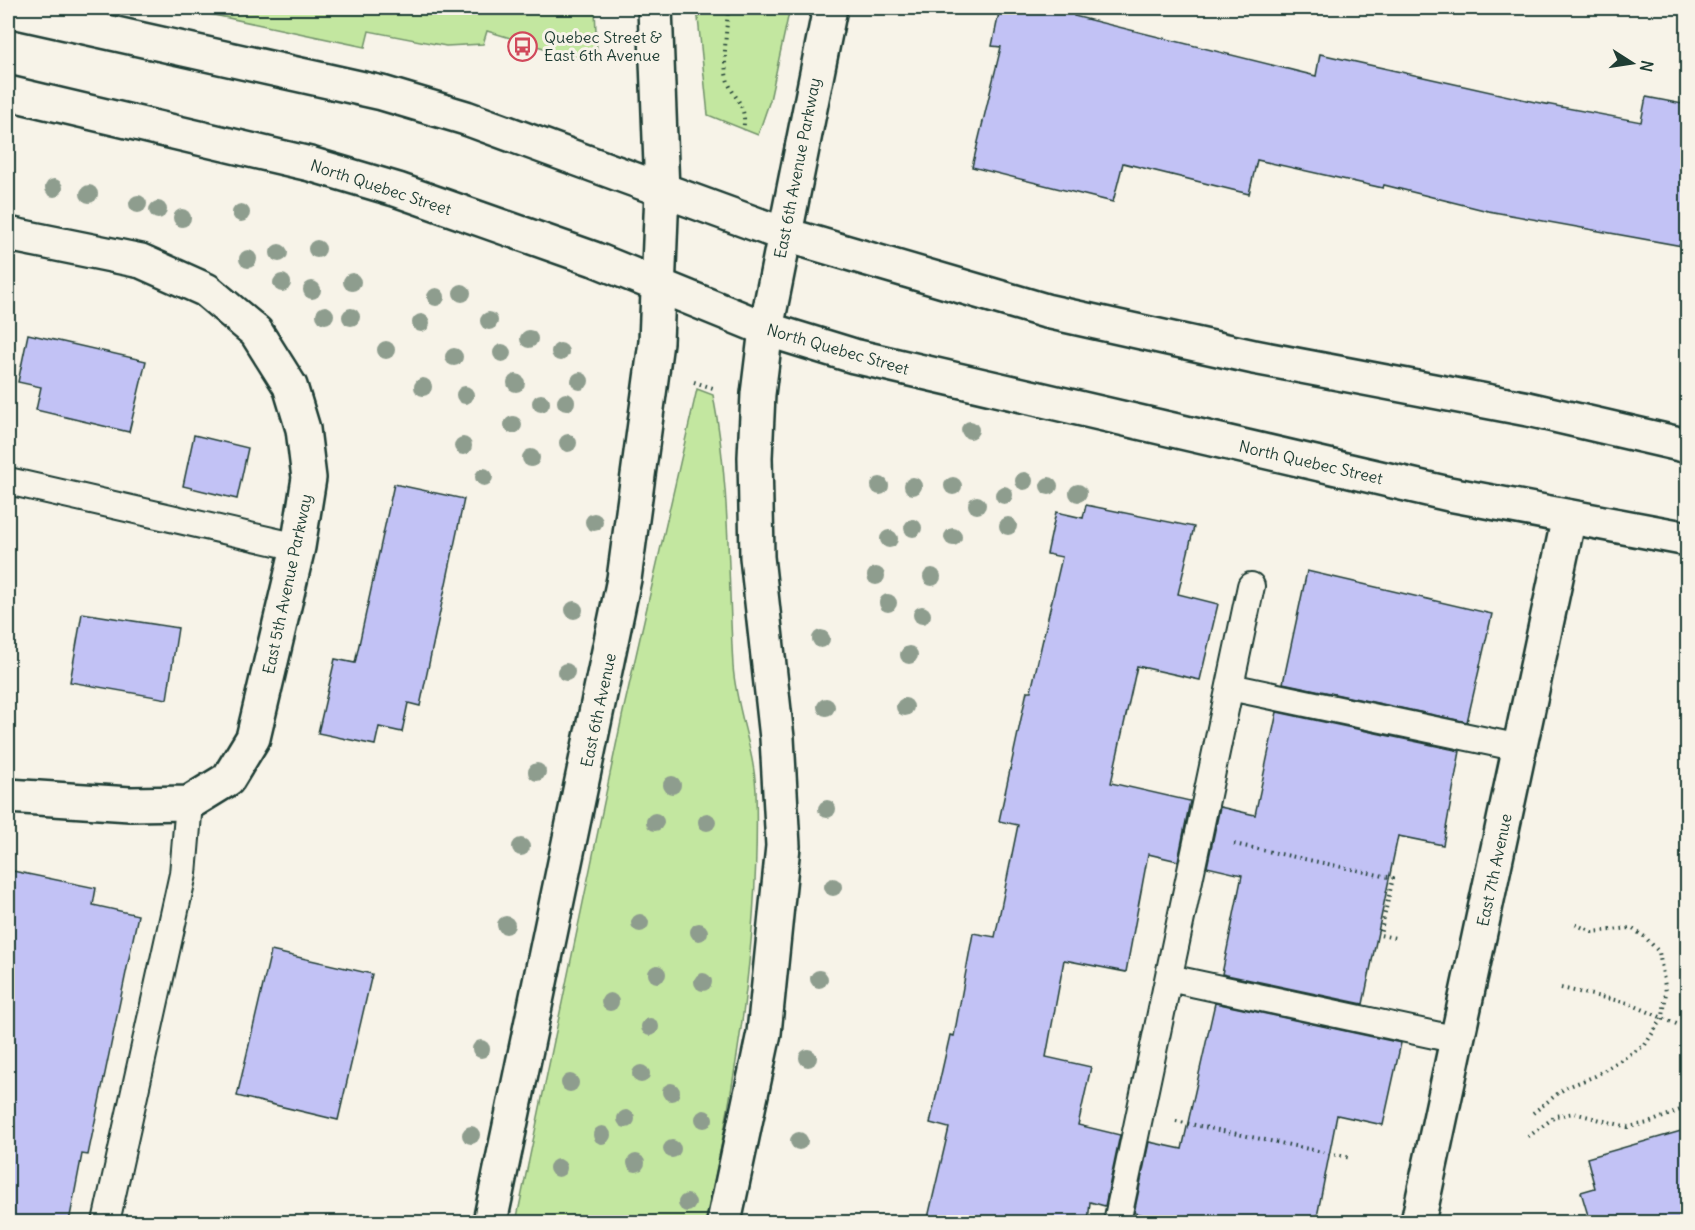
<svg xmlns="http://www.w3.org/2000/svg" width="1695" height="1230" font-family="Delius,sans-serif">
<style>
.green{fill:#c3e7a0;stroke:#71926a;stroke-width:1.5}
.building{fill:#c2c2f5;stroke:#1f3d34;stroke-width:1.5}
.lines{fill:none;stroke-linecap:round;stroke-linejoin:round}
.service-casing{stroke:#1f3d34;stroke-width:30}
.minor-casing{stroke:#1f3d34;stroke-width:38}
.tertiary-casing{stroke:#1f3d34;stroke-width:38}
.secondary-casing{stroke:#1f3d34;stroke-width:38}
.path{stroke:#1f3d34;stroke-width:4;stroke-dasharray:1.5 4.5;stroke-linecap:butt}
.service{stroke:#f7f3e8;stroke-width:26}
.minor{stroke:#f7f3e8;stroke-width:33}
.tertiary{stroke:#f7f3e8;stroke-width:33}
.secondary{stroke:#f7f3e8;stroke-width:33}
.tree{fill:#8e9d8e}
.labels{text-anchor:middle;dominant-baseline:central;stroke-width:6;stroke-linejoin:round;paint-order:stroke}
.poi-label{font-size:16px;fill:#1f3d34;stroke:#f7f3e8;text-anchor:start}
.street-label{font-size:16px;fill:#1f3d34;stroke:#f7f3e8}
</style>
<rect width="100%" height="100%" fill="#f7f3e8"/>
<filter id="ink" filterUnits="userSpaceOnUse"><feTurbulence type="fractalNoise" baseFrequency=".0167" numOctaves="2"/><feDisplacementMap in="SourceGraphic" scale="12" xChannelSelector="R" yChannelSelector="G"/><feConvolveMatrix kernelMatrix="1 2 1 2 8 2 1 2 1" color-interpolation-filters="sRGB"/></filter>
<g filter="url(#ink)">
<!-- green -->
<path class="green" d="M181,8H589L595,9L597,55L590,62L487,31L483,44L446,46L369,31L365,47Z
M697,8H790L770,100L758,135L708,115Z
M697,389L713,395C730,483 728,577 733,666C736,709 754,748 756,791C760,937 736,1080 706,1222H516L623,712Z"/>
<!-- building -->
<path class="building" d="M1000,8H1076L1074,16L1316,76L1320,54L1535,102L1641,122L1646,97L1688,105V247L1488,211L1384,185L1383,188L1257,160L1249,194L1123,163L1113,202L972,167L1001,47L992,46Z
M28,334L146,361L129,432L36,410L41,387L18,382Z
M194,435L248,448L237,499L183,486Z
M394,484L464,499L420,706L408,703L402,732L379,727L375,745L318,733L335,659L355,663Z
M1086,505L1194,527L1178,594L1218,604L1200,680L1137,666L1111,783L1190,801L1178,861L1148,854L1126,972L1064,960L1046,1057L1091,1067L1078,1125L1120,1135L1105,1206L1090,1202L1088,1222H927L949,1128L930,1123L950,1035L954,1036L973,933L995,937L1018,825L999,821L1027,691H1031L1062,557L1047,554L1056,512L1083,518Z
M1307,571L1492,614L1467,722L1283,683Z
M82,613L178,628L167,699L70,682Z
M1277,712L1460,751L1443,845L1398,836L1363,1004L1222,974L1242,875L1207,867L1220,807L1255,815Z
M8,870L96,888L93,905L138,915L88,1155L82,1154L69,1222H8Z
M271,951L372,974L338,1120L237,1096Z
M1215,1003L1401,1043L1383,1125L1337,1115L1316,1222H1181L1134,1213L1149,1142L1182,1149Z
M1688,1129V1222H1590L1581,1192L1595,1188L1587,1158Z"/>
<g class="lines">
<defs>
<path id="service" d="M8,481L298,547
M1230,687L1520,748
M1169,978L1458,1040
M106,1222L183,874L189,803
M1117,1222L1251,586"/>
<path id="minor" d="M8,234L141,261L206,290L256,332L290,386L303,429L309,478L298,547L253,738L228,779L189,803L130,804L8,796
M1418,1222L1569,517"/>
<path id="tertiary" d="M490,1222L624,579L656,342L662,191
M724,1222L764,1033L783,846L777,738L757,557L755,457L758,394L766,329"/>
<path id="secondary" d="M655,8L662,191
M8,10L382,93L466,118L783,234L1046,311L1254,357L1528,409L1688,446
M8,93L310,164L398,190L594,259L766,329L854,356L1449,494L1688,539
M766,329L830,8"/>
</defs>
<!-- service casing -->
<use href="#service" class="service-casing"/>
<!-- minor casing -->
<use href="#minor" class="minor-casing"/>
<!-- tertiary casing -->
<use href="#tertiary" class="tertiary-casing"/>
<!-- secondary casing -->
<use href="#secondary" class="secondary-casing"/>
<!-- path -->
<path class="path" d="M728,8C727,29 723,52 726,73C729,97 749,102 743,130
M694,382L716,389
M1234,844L1393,878L1380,935L1395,938
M1561,988L1628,1003L1688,1029
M1533,1113L1565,1088L1595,1076L1645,1045L1663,1017L1666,992L1659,952L1645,937L1631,928L1592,932L1575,924
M1176,1121L1351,1158
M1528,1137L1556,1116L1574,1113L1628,1127L1648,1123L1688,1107"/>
<!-- service -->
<use href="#service" class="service"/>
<!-- minor -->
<use href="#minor" class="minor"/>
<!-- tertiary -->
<use href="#tertiary" class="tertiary"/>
<!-- secondary -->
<use href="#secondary" class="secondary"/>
</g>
<!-- trees -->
<g class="tree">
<circle cx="54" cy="188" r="9"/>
<circle cx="89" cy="194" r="9"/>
<circle cx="138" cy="204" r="9"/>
<circle cx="158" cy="210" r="9"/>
<circle cx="241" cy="213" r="9"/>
<circle cx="182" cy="218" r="9"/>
<circle cx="317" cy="249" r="9"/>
<circle cx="279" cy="253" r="9"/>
<circle cx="248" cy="259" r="9"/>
<circle cx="352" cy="282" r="9"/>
<circle cx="282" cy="283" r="9"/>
<circle cx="312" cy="290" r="9"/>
<circle cx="462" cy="293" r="9"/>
<circle cx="436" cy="297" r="9"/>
<circle cx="325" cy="315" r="9"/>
<circle cx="351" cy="317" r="9"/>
<circle cx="489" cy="321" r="9"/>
<circle cx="421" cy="323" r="9"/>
<circle cx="529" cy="339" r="9"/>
<circle cx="386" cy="350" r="9"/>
<circle cx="560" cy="352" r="9"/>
<circle cx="502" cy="353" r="9"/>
<circle cx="454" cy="357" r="9"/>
<circle cx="580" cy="381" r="9"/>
<circle cx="516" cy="383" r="9"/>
<circle cx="423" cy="387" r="9"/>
<circle cx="465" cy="395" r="9"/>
<circle cx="566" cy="402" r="9"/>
<circle cx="541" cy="403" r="9"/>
<circle cx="513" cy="425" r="9"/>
<circle cx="970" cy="430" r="9"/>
<circle cx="568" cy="443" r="9"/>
<circle cx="463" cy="446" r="9"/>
<circle cx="531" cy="458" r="9"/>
<circle cx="484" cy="477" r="9"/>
<circle cx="1024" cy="481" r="9"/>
<circle cx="880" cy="486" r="9"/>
<circle cx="913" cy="486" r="9"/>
<circle cx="953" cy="486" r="9"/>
<circle cx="1049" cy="486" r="9"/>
<circle cx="1078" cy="493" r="9"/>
<circle cx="1004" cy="495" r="9"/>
<circle cx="977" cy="505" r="9"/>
<circle cx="594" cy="522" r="9"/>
<circle cx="1008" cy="526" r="9"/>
<circle cx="913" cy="528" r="9"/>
<circle cx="953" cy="537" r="9"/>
<circle cx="889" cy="539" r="9"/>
<circle cx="876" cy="576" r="9"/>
<circle cx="932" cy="577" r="9"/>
<circle cx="888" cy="603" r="9"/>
<circle cx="574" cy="610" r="9"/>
<circle cx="922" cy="615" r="9"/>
<circle cx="821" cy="639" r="9"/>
<circle cx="909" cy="655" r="9"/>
<circle cx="566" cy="672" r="9"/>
<circle cx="826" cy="707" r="9"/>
<circle cx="905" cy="707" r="9"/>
<circle cx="537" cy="772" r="9"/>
<circle cx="672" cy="785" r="9"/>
<circle cx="827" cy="809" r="9"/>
<circle cx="655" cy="822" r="9"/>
<circle cx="707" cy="822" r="9"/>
<circle cx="521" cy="847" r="9"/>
<circle cx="833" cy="887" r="9"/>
<circle cx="640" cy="923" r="9"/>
<circle cx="506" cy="925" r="9"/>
<circle cx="699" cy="932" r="9"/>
<circle cx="657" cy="974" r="9"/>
<circle cx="819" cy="979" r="9"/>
<circle cx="703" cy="982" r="9"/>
<circle cx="610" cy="1002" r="9"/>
<circle cx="650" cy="1027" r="9"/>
<circle cx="481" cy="1049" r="9"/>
<circle cx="808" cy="1058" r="9"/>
<circle cx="641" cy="1074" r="9"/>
<circle cx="570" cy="1083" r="9"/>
<circle cx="671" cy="1092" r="9"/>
<circle cx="626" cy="1119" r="9"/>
<circle cx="704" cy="1119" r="9"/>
<circle cx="471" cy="1135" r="9"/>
<circle cx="602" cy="1135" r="9"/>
<circle cx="799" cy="1141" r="9"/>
<circle cx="672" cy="1149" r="9"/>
<circle cx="636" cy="1163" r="9"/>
<circle cx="558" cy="1168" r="9"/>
<circle cx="687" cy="1203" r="9"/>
</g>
</g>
<!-- icons -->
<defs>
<symbol id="bus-ring" viewBox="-11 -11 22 22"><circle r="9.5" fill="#f7f3e8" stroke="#d1495b" stroke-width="1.5"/><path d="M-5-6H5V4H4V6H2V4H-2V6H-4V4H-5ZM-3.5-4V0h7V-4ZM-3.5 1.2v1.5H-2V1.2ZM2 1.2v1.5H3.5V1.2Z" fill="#d1495b"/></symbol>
</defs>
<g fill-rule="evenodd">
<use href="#bus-ring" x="506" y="30" width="33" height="33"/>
</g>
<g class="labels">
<!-- poi labels -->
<g class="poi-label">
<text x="544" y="37">Quebec Street &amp;<tspan x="544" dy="18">East 6th Avenue</tspan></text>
</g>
<!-- street labels -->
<g class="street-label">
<text transform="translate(797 168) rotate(-79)">East 6th Avenue Parkway</text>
<text transform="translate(381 187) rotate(18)">North Quebec Street</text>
<text transform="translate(838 349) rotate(16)">North Quebec Street</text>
<text transform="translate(1311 462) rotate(13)">North Quebec Street</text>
<text transform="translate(287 584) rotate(-78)">East 5th Avenue Parkway</text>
<text transform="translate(598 710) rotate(-78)">East 6th Avenue</text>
<text transform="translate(1494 870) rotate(-78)">East 7th Avenue</text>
</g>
</g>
<!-- margin -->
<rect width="1695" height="1230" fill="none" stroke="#f7f3e8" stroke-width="30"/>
<rect x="15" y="15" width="1665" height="1200" fill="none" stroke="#1f3d34" stroke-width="2" filter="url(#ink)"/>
<!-- north arrow -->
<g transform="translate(1632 63) rotate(102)" stroke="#f7f3e8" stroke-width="4.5" paint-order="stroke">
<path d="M0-4.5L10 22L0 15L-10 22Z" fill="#1f3d34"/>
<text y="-9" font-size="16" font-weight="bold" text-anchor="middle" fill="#1f3d34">N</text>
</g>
</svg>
